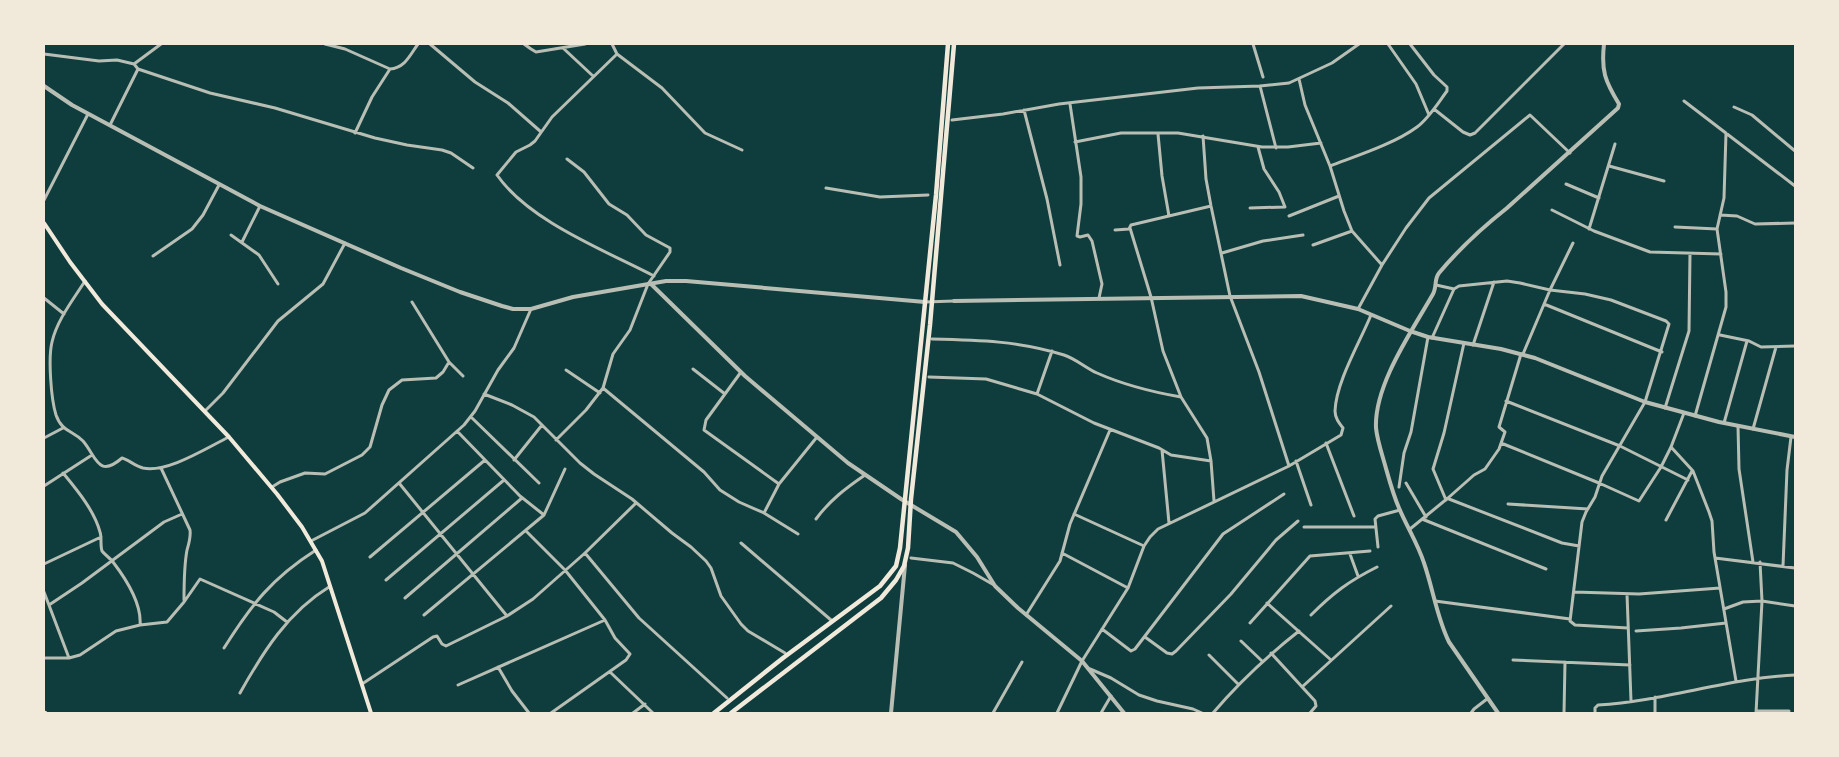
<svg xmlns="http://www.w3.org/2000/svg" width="1839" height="757" font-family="'Source Sans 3',sans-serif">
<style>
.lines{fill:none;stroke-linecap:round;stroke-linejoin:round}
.minor{stroke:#b8beb3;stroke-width:3}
.tertiary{stroke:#b8beb3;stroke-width:4}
.secondary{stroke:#f1e9da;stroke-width:4}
.primary{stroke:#f1e9da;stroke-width:4.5}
</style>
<rect width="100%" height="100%" fill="#0f3d3e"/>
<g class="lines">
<!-- minor -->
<path class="minor" d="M325,44L345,49L390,69
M430,44L475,82L508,103L540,131
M524,44L531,49L536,52L585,44
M612,44L617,54L662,88L705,133L742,150
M1253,44L1263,77
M1388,44L1416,84L1429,115
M563,48L593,76
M44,54L99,61L117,60L134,64L138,69L210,93L275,108L375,138L407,145L442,150L451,153L473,168
M617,54L552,117L535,141L530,145L516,152L497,175C529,221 604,250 654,276
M134,64L161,44
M1299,79L1305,105L1330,166L1344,211L1352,231L1382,265
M1260,86L1276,148
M1684,101L1795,186
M1070,104L1081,177V204L1077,236L1080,237L1088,235L1092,241L1102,284L1099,298
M1734,107L1752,115L1795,151
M1434,109L1463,132L1470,135L1475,133L1564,44
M1024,110L1047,199L1060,265
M952,120L1003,114L1059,104L1198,88L1260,86L1289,83L1332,63L1359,44
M110,125L138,69
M355,133L372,97L390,69C405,68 410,55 418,44
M1158,134L1162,176L1169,216
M1203,136L1206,179L1211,206L1230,296L1259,372L1289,466
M1075,142L1121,133H1178L1262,147H1288L1321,143
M1330,166C1356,156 1394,144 1417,127C1429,118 1438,103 1447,91V87L1434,75L1410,44
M1609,166L1664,181
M1566,184L1599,198
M826,188L880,197L928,195
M44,200L88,114
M1250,208L1285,207L1279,192L1264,169L1258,147
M1552,210L1594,231L1650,252L1721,254
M1720,215L1737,216L1755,224L1795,223
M1289,216L1339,196
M1675,227L1717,229
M1130,228L1151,297L1163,351L1181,397L1207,438L1211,461L1214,501
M1589,229L1615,144
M1115,230L1129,229L1131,225L1211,206
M231,235L259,255L278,284
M242,242L260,206
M1313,245L1352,231
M1222,253L1263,241L1303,235
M153,256L192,229L203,215L219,185
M85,281C73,300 57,320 52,342C48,358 51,399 56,415C62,432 72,430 83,441C96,456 98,479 122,458C129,460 135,466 143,468C168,473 206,448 229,437
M1436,285L1454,289L1459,286L1507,281L1520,283L1550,290L1585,294L1611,300L1666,321L1669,324L1645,402L1602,476L1595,497L1586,512L1582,522L1570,621L1575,625L1628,628
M44,298L64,314
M412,302L449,362L463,376
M925,302L954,301
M1544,304L1662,352
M1358,309L1382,265L1406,228L1429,198L1530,115L1570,153
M1720,335L1749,341L1761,347L1795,346
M1432,338L1454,289
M932,339C979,340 1019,341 1064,355C1076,359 1086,368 1097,373C1124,385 1152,392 1181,397
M1473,345L1494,282
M1523,354L1550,290L1573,243
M693,369L725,394
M566,370L600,393
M741,372L706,420L704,430L779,484
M929,377L986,379L1037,394L1094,423L1159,448L1171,455L1211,461
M603,388L704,472L720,490L739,502L764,513L798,534
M484,394L512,405L534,417L580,463L594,474L632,499L672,533L691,547L706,561L711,568L721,596L741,624L748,631L785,653
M1037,394L1052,351
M1506,401L1620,446L1688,480
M1665,408L1689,331L1690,254
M205,411L223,393L278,321L323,284L345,243
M1695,416L1726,307V292L1717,229L1724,198L1726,133
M471,417L539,483
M1724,423L1747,341
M1738,426L1739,469L1753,562
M1753,429L1776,347
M457,431L520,496L544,515
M44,438L63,428
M556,440L586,410L603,388L613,354L630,330L648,284L670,252V248L646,235L627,215L609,204L584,172L567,159
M1326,443L1354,516
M1501,443L1599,483L1639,501L1661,467L1671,447L1684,413
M1671,447L1693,471L1709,512L1712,521L1714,552L1736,681
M1162,450L1169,523
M514,460L542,425
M1296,461L1311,505
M161,468L190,530C191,537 189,543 187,550C184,566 184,584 184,600
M63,473C77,490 94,510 100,532C102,538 100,545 102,551C105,555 110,558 113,562C126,579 142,603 140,625
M399,483L507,616
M1406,483L1426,517
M44,486L92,455
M272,487L280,482L305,473L325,474L362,455L370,447L382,405L389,390L402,380L436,378L443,372L449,362
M1399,487L1404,453L1411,432L1428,337
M1449,499L1562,543L1579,546
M1446,500L1433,469L1444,433L1464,343
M1508,504L1588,509
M764,513L779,484L817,437
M1074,514L1144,546
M816,519C830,500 846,488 865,475
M1422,519L1546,569
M1666,520L1692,471
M1304,527H1375
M1410,529L1448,498L1474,475L1485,469L1499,449L1505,432L1499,427L1521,354
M526,531L565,570L605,620L615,638L630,654L626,660L551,713
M311,541L365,513L464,425L475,411L498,370L514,348L531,309
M741,543L831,620
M1378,547L1375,519L1378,516L1400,510
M585,553L639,618L727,698
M1062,553L1128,588
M1350,554L1358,576
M370,557L485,460
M911,558L953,563L973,573L994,585
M1715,558L1795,568
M44,564L101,537
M1783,566L1787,470L1791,437
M386,580L504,480
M44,592L69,658
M1574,592L1639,594L1720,588
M1627,594L1631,701
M405,598L522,498
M1435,601L1570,619
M1267,603L1331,660
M49,605L82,583L164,522L182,514
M1724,609L1743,602L1762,601L1795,606
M424,615L544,515L565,469
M1026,615L1060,561L1070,524L1110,430
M1311,615C1333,593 1349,581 1377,567
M1250,623L1310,556L1370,551
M1102,629L1131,651L1135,649L1223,534L1284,494
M1636,631L1681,628L1726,623
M1145,637L1167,653L1172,654L1176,651L1231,594L1276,540L1298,521
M1241,641L1262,661
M224,648C251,605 272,578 316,550
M1271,653L1315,701L1316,706L1310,713
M1209,655L1238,684
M44,658H69L80,655L116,631L140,625L167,622L184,602L200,579L274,612L287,622
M1513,660L1630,665
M498,667L512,691L529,713
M1090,669L1111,678L1139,695L1157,701L1193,709L1202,713
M610,672L653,713
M362,684L433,637L437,636L442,644L446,646L507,616L533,599L585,553L636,503
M458,685L605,620
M1302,687L1391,606
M240,693C263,652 288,612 329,587
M1756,711H1789
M633,713L645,704
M993,713L1022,662
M1057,713L1082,661L1128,588L1144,546L1150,537L1158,529L1289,466L1341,435L1343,428C1339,423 1335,418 1335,411C1336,382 1360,342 1371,315
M1101,713L1111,696
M1213,713C1240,681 1266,657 1299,631
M1471,713L1474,709L1487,699
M1564,713L1565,662
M1595,713V708L1598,705C1665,701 1729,678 1795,675
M1655,713V697
M1756,713L1762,601L1760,562"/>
<!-- tertiary -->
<path class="tertiary" d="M44,86L72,105L260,206L401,268L460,292L502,306L513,309H531L573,297L666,281H686L925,302
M651,284L745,376L848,463L901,499L956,532L977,557L995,586L1018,608L1082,661L1124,713
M954,301L1301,296L1358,309L1410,331L1428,337L1501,349L1535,358L1645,402L1719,422L1795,437
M891,713L905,565
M1498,713L1449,642C1437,618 1433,589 1424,563C1418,544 1407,527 1399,508C1392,492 1388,475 1383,458C1380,448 1377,438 1376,428C1374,385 1412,331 1433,294C1437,287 1434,279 1439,273C1459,249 1483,227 1507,208L1618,108L1619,104C1605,81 1601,71 1604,44"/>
<!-- secondary -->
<path class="secondary" d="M44,223L70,262L102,304L229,437L277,494L302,527L322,561L371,713"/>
<!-- primary -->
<path class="primary" d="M44,713H45
M714,713L783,658L880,586L896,566L900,548L936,195L948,44
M731,713L881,598L896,580L904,566L908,548L911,499L930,325L954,44"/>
</g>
<!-- border -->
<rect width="1839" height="757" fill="none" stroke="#f1e9da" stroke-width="90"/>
</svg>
